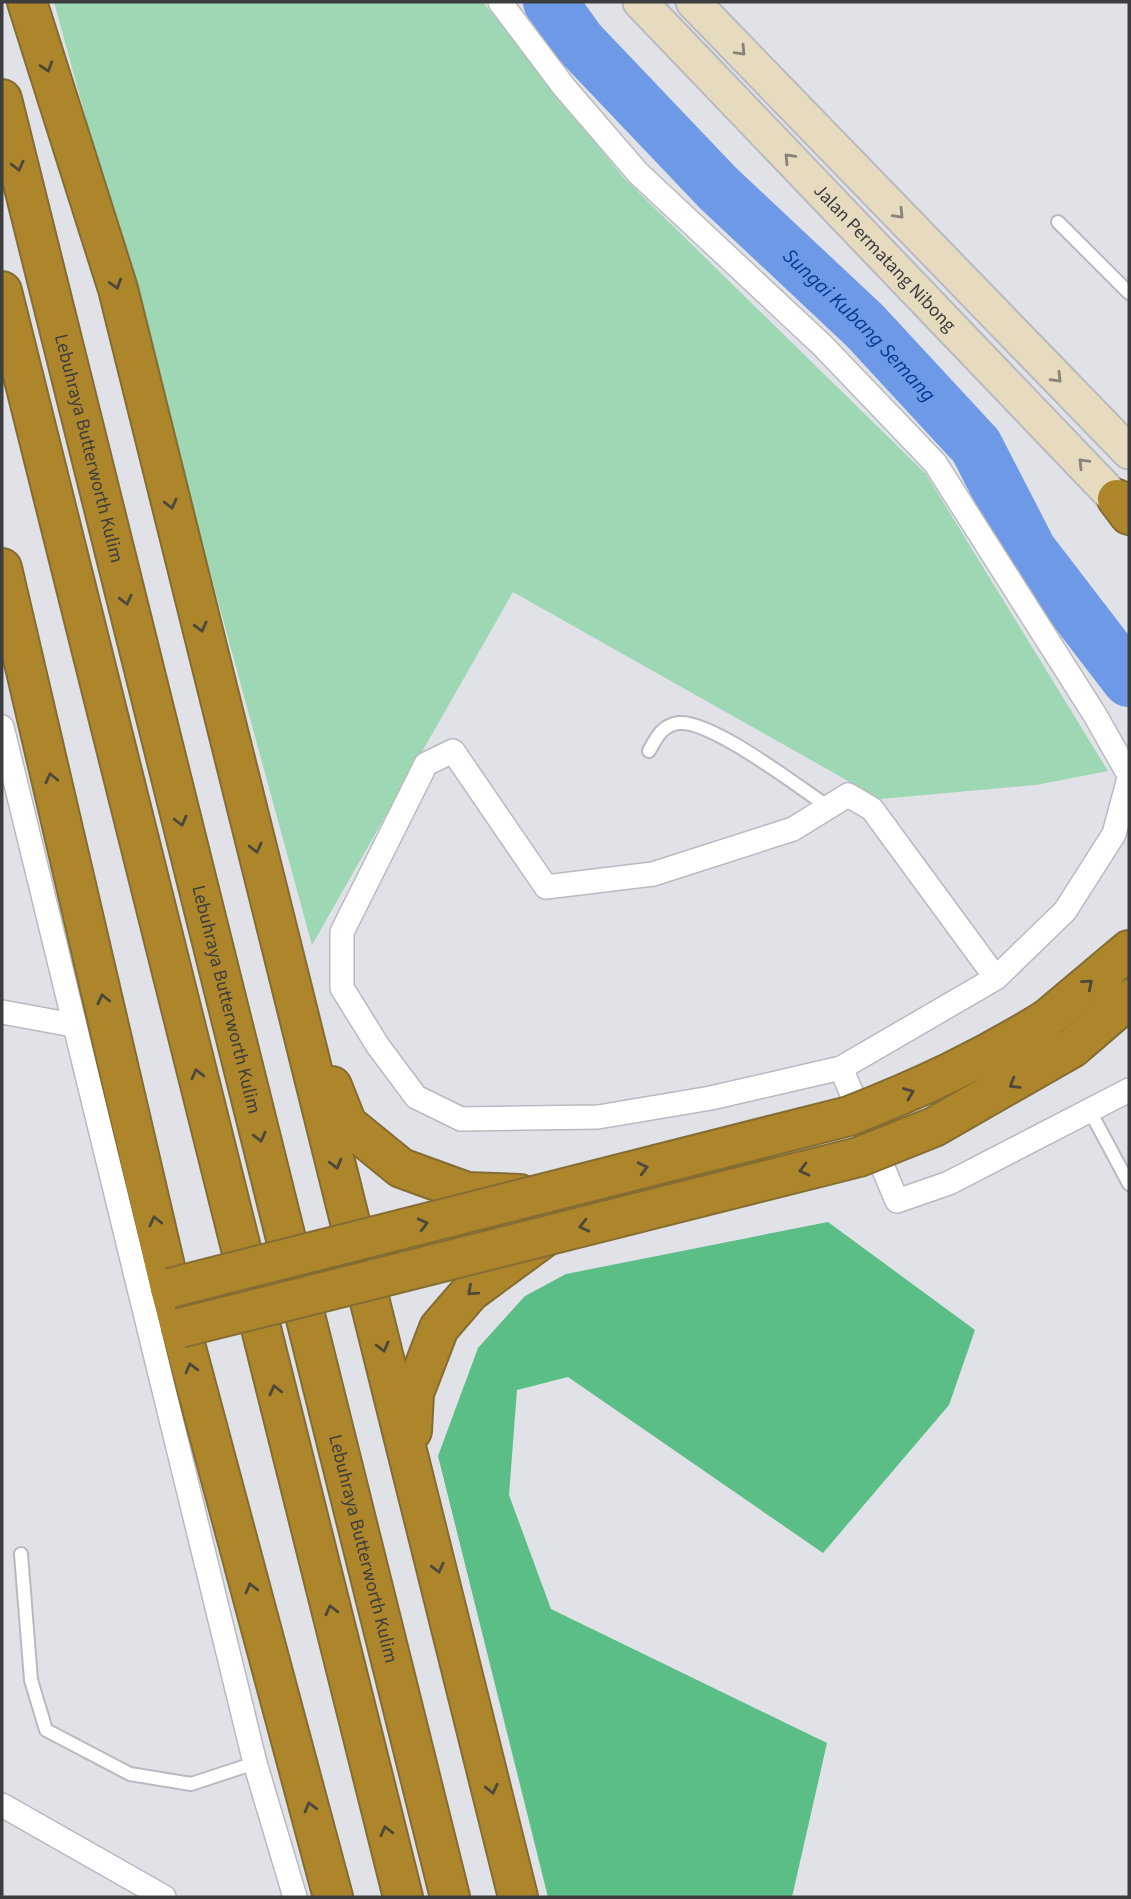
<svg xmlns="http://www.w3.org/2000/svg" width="1131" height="1899" font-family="'Source Sans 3',sans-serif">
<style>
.green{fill:#9dd7b3}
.forest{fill:#5bbe86}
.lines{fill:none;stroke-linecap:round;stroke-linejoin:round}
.river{stroke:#6d99e6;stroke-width:54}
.lane-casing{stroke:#b8babf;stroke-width:16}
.street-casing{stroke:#b8babf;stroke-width:26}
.secondary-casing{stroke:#b8babf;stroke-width:37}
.highway-casing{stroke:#856c32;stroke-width:42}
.lane{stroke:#fff;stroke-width:12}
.street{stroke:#fff;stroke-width:23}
.secondary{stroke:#e6dabf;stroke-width:33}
.highway{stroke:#ad852b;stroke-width:38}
.highway-bridge-casing{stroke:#856c32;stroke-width:42;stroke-linecap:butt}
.highway-bridge{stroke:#ad852b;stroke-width:38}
.oneway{stroke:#888479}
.oneway2{stroke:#4d483c}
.labels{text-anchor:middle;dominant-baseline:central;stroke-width:6;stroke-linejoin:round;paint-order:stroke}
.street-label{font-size:19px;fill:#3c3d3f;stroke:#edf0f5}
.water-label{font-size:21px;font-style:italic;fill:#083a93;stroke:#edf0f5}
</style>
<rect width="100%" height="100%" fill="#e0e2e7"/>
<!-- green -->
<path class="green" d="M54,2H483L622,176L926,474L1108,771L1036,785L880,799L513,592L312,945Z"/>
<!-- forest -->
<path class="forest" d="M828,1222L975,1330L949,1405L823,1553L568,1377L517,1390L509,1495L551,1609L827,1743L792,1897H548L438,1456L478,1348L525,1296L566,1274Z"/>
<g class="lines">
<!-- river -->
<path class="river" id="s1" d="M550,2L579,42L718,188L865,326L976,446L1030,551L1129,680"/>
<defs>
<path id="lane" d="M1058,222L1129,293
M649,751C656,738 662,725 679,723C712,720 798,787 829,807
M1090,1111L1129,1184
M21,1554L31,1680L46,1730L130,1774L191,1784L255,1763"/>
<path id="street" d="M500,2L564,87L638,173L822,345L935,463L1095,715L1129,775
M2,727L255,1763L295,1897
M996,978L872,809L848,795L793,829L653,874L546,887L453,751L426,764L342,932V988L378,1046L416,1097L461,1119L598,1117L711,1098L841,1068L996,978L1065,911L1114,834L1129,778
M2,1012L73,1025
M841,1068L897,1201L949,1183L1129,1090
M2,1805L164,1897"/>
<g id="secondary">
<path id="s2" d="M640,2L1129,513"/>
<path d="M693,2L1129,452"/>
</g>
<g id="highway">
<path d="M27,2L118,289L518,1897"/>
<path id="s3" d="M2,99L450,1897"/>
<path d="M2,291L403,1897"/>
<path d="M1117,499L1129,515"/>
<path d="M2,568L170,1288L333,1897"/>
<path d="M1047,1019L1129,950"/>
<path d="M1072,1048L1129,999"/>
<path d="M332,1086L347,1124L401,1168L467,1192L520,1194"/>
<path d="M412,1431L414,1393L439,1328L470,1292L546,1236"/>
</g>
</defs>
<!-- lane casing -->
<use href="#lane" class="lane-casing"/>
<!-- street casing -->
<use href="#street" class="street-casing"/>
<!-- secondary casing -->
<use href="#secondary" class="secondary-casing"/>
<!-- highway casing -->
<use href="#highway" class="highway-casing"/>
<!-- lane -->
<use href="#lane" class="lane"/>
<!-- street -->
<use href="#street" class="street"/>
<!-- secondary -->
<use href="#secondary" class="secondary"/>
<!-- highway -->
<use href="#highway" class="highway"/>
<defs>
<path id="highway-bridge" d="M170,1288L849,1116C921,1088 981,1060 1047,1019
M180,1328L859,1157L934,1127L1072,1048"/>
</defs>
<!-- highway-bridge casing -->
<use href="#highway-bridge" class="highway-bridge-casing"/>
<!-- highway-bridge -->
<use href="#highway-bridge" class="highway-bridge"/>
</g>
<!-- one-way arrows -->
<defs><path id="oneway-chevron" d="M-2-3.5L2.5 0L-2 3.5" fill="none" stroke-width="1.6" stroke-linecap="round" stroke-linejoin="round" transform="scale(1.75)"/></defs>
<g class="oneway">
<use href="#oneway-chevron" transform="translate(741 51) rotate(46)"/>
<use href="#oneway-chevron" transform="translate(789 158) rotate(-134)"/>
<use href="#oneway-chevron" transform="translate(899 214) rotate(46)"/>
<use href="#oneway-chevron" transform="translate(1057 378) rotate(46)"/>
<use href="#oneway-chevron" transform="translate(1083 463) rotate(-134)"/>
</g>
<g class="oneway2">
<use href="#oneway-chevron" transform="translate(47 67) rotate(72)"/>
<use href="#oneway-chevron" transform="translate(18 166) rotate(76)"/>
<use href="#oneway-chevron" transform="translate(116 284) rotate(73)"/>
<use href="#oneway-chevron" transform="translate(171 504) rotate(76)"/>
<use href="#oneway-chevron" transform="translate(126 600) rotate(76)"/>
<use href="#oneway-chevron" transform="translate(201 627) rotate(76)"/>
<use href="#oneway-chevron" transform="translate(51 778) rotate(-103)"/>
<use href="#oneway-chevron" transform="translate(181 821) rotate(76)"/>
<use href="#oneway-chevron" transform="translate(256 848) rotate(76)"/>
<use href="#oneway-chevron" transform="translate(1088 984) rotate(-40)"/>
<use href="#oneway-chevron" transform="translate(103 999) rotate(-103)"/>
<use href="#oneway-chevron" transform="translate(197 1074) rotate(-104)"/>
<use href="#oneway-chevron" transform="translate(1014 1084) rotate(149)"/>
<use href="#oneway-chevron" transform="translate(909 1093) rotate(-21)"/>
<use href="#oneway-chevron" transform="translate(260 1137) rotate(76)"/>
<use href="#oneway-chevron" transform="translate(336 1164) rotate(75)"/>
<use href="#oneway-chevron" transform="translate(643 1168) rotate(-14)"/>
<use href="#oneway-chevron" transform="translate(804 1170) rotate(166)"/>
<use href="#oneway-chevron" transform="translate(155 1221) rotate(-103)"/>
<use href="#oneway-chevron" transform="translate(423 1224) rotate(-14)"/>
<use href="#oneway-chevron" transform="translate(584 1226) rotate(166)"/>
<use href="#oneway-chevron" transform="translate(472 1291) rotate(138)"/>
<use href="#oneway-chevron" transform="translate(383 1347) rotate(76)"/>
<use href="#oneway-chevron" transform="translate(191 1368) rotate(-105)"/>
<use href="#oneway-chevron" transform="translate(275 1390) rotate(-104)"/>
<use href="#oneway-chevron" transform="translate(438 1568) rotate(76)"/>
<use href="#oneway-chevron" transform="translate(251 1588) rotate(-105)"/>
<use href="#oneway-chevron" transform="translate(331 1610) rotate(-104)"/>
<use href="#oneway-chevron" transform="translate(492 1789) rotate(77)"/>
<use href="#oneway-chevron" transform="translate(310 1807) rotate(-105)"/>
<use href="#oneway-chevron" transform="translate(386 1831) rotate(-104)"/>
</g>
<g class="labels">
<!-- street labels -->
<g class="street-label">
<text stroke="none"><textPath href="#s2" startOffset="354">Jalan Permatang Nibong</textPath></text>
<text stroke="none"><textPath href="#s3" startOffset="360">Lebuhraya Butterworth Kulim</textPath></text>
<text stroke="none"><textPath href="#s3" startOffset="928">Lebuhraya Butterworth Kulim</textPath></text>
<text stroke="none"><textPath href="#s3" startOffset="1494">Lebuhraya Butterworth Kulim</textPath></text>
</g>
<!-- water labels -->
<g class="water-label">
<text stroke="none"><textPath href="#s1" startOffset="448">Sungai Kubang Semang</textPath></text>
</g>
</g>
<!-- border -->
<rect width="1131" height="1899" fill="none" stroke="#3c3d3f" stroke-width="7"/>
</svg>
